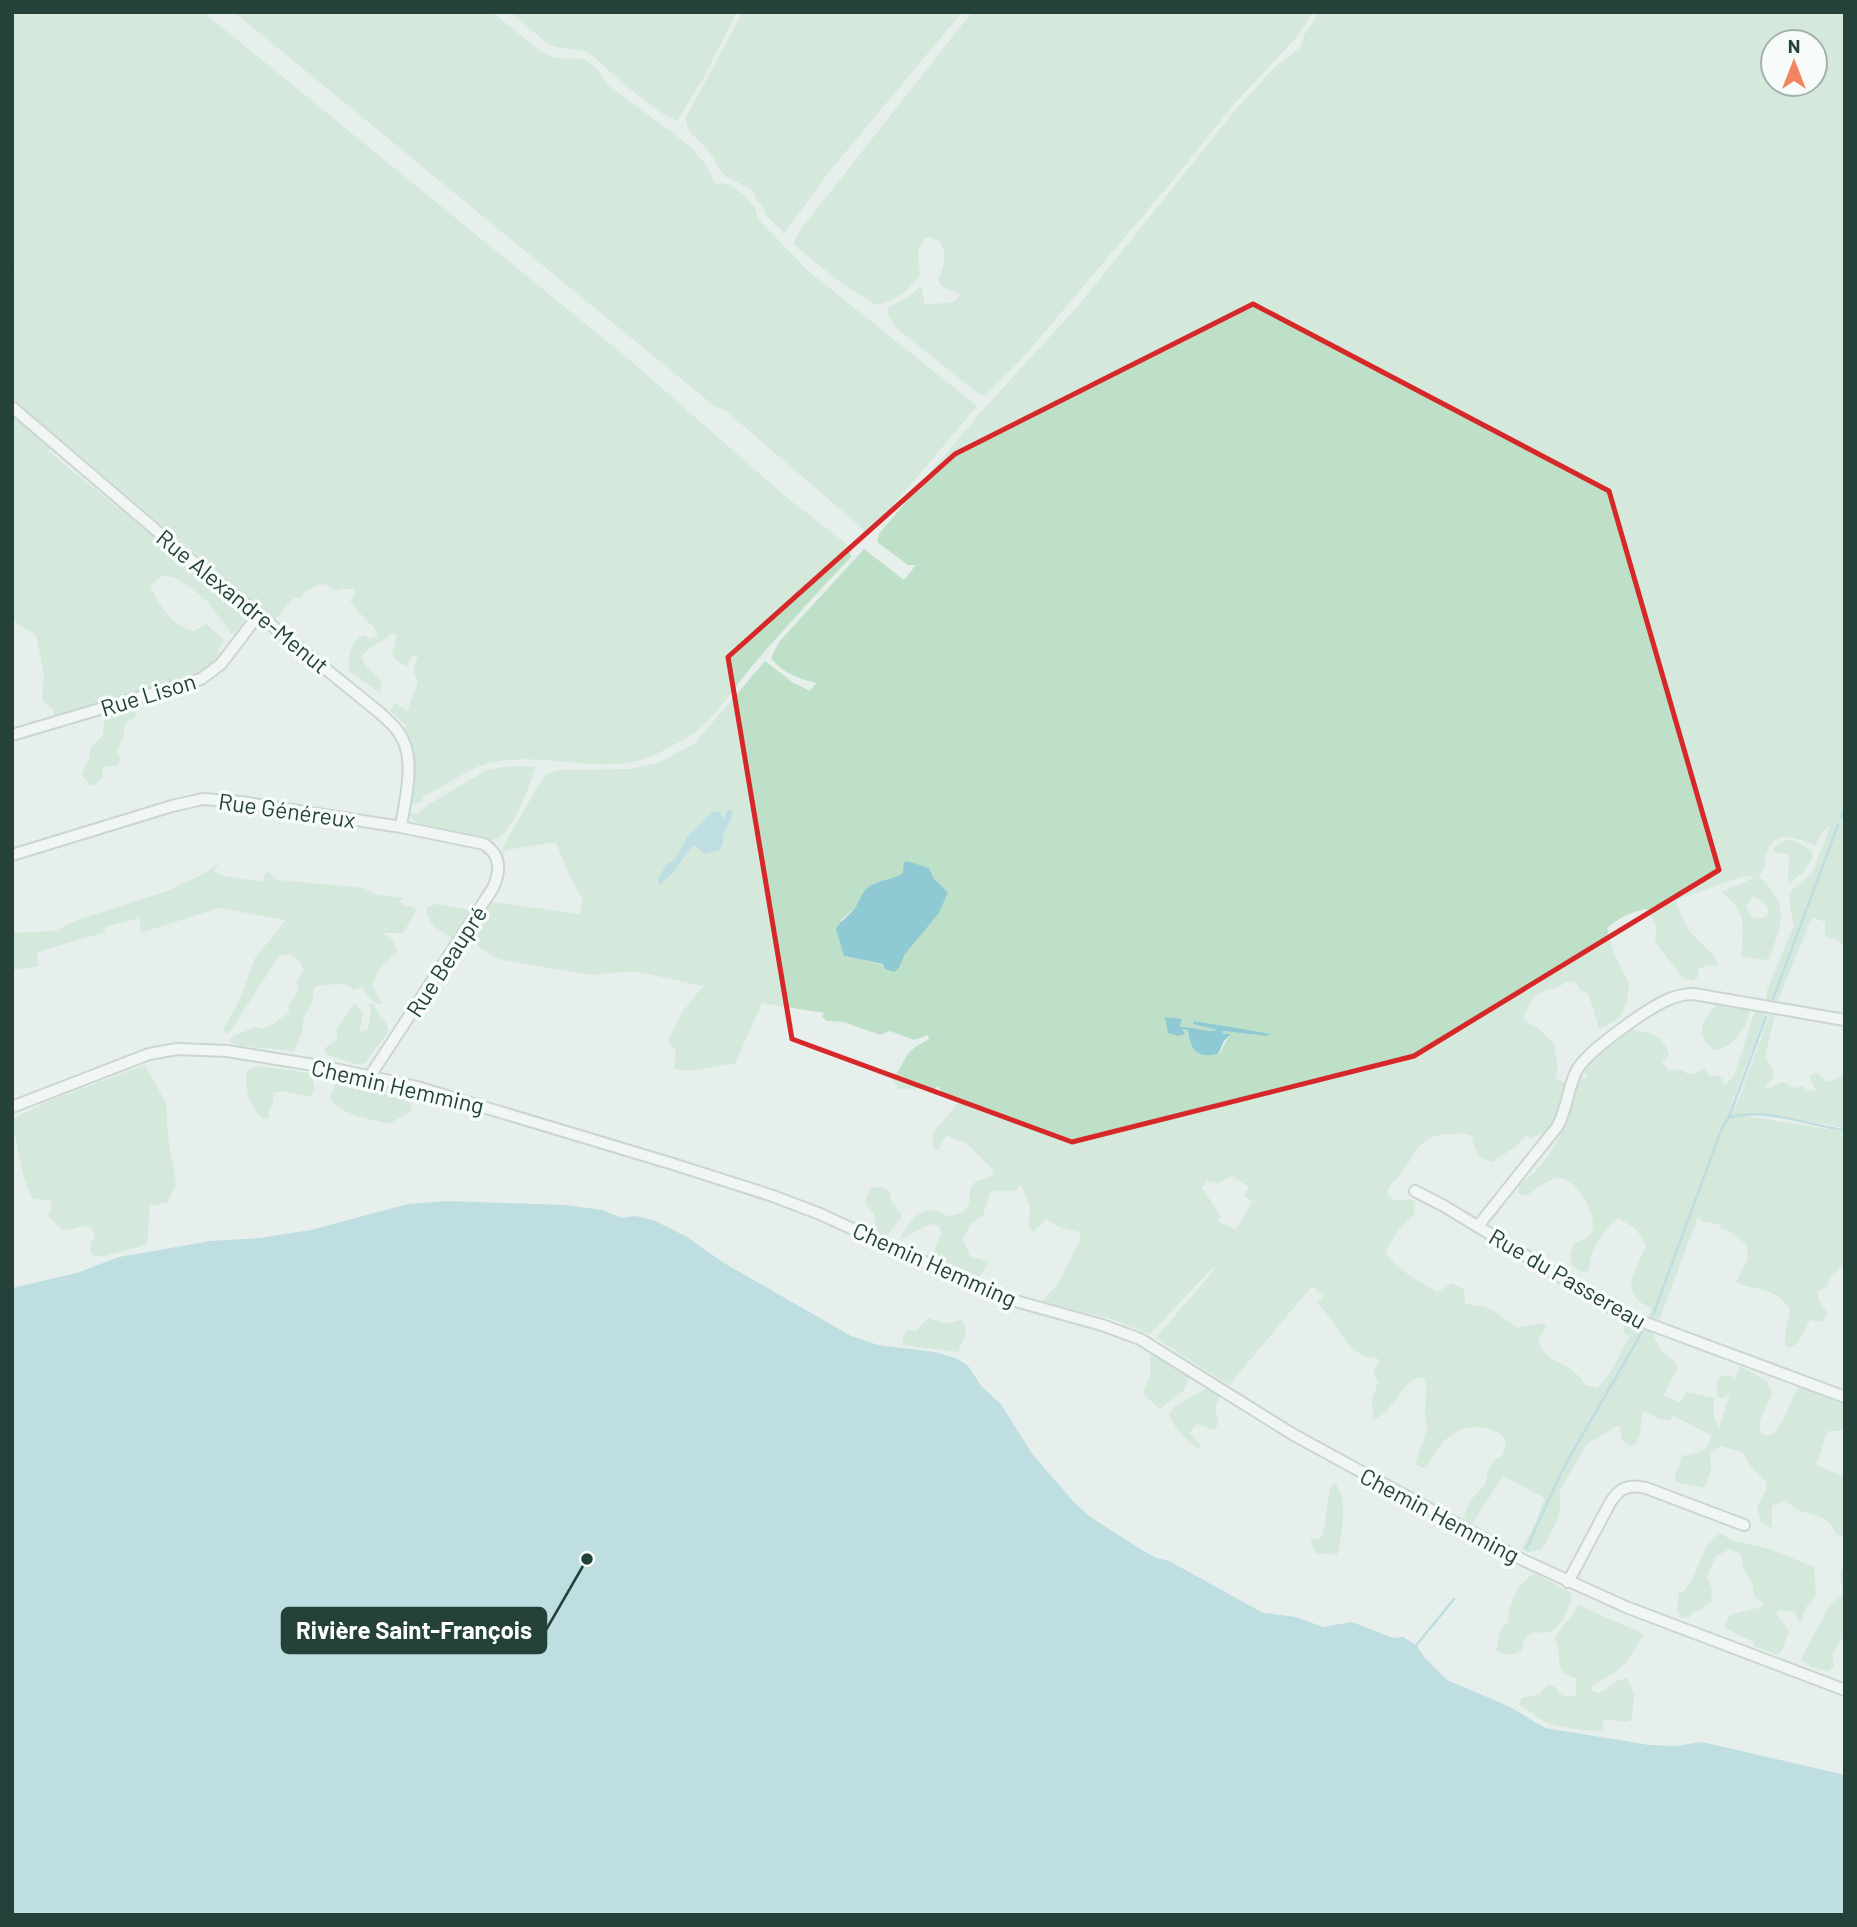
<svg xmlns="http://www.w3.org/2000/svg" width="1857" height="1927" font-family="Barlow,sans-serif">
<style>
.green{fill:#bfe0c8;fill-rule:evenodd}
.water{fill:#8ec9d4}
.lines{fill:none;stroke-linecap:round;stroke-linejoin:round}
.stream{stroke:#8ec9d4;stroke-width:2.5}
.minor-casing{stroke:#a8b8b2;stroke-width:14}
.minor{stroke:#fff;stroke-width:10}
.marked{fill:none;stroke:#d62828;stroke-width:5;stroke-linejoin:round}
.labels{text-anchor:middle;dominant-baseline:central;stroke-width:7;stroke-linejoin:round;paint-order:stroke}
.street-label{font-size:23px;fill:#24423a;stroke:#f7fbf9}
.leader{fill:none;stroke:#24423a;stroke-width:2.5}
.callout-dot{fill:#24423a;stroke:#f7fbf9;stroke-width:2.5}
.callout{fill:#24423a;stroke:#24423a;stroke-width:2.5}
.callout-label{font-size:24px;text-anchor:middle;font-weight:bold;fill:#fff}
</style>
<rect width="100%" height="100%" fill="#e6efeb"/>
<!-- green -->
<path class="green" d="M12,12H203L632,362L786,497L848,545L851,557C818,592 785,627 754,664C738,683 724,704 707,722C693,736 652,759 632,762C588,770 543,754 499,761C471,765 448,785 422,797L424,801L409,806C409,778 420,755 403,728L407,726L390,711L395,702L407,712L418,682L413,670L418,655L412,656L407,666L397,661L392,653L397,635L392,633C383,642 367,647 361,657L365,665L381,681L380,693L349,671C348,657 350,642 363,635L370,639L378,636C373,622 359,616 350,600L356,593L354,589H340L336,591L324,584C314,585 306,590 300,598H294L274,620L12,398V270L16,266L12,264Z
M234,12H492L540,51L554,58L584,59L597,69L608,85L690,146L706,165L715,183L729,184L745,196L755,207L758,219L808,271L977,406L869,534L726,411L713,405Z
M510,12H737L704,77L677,121L660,112L626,86L593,56L585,51L555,47L547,43Z
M743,12H962L829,172L784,233C779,226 772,222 767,216C763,209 765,206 757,202L753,190C744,185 735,182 727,177C718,170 716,162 711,154C701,140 686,135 686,117Z
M972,12H1313L1295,39L1233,105L1174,179L1021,360L985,396L980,395L895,327L887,313L889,307L907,298L921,286L925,305L954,302L960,294L941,286L938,279C945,267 947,254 940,241L928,237L923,240L918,252L920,276C908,290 895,301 876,305L840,282L793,244L801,229Z
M1320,12H1845V949L1837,940L1825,936V922L1812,917L1777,1003L1766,1000L1767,990L1794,925L1789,902L1791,891L1813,872L1830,826L1823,831L1815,846C1801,839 1775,828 1767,851C1764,862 1766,868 1759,877C1792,906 1781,924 1769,960L1741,957C1744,928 1747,910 1721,892L1756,877L1743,876L1676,900C1680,913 1684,925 1693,935C1702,945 1715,953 1718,966L1709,965L1699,968L1698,977L1692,981L1684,979L1655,942L1657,927L1647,909C1630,912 1620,917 1607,928L1614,954L1629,984L1627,1000L1620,1018L1599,1029L1592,1004L1587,992L1580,990L1577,983L1568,981L1555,989L1549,988L1534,997L1523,1017L1529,1024L1537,1027L1554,1044L1558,1071L1555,1079L1565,1083C1561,1102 1558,1120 1544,1134L1541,1133L1533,1138L1526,1136L1515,1147L1492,1162C1478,1159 1474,1150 1472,1136C1465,1133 1458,1134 1451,1134C1419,1134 1418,1151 1402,1172C1397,1179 1388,1185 1387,1193C1393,1203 1399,1201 1409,1199L1415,1202L1414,1214L1398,1231L1385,1251C1397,1271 1417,1280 1437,1292L1453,1283L1464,1290L1465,1303L1473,1306C1487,1302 1505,1320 1517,1328L1542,1323L1547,1326L1538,1340C1544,1365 1572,1360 1585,1385L1597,1388C1614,1374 1618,1354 1630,1336L1624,1333V1327L1627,1323L1653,1332C1657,1346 1662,1354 1676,1362L1677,1370L1663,1395L1679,1402L1684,1397L1685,1392L1714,1398V1418L1719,1428L1730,1394L1723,1398L1717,1396V1382L1722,1376H1732L1735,1379L1740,1366L1767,1381L1772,1393C1768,1408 1756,1418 1761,1434L1770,1436C1785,1426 1788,1402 1799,1387L1845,1405V1428L1839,1431H1828L1816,1465L1845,1477V1536L1837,1535C1834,1530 1831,1525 1827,1521C1814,1511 1797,1515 1786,1500L1772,1506V1528L1761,1523L1757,1506L1767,1489L1766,1482L1750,1465L1742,1452L1720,1446L1710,1454L1711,1470L1704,1488L1676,1482L1675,1476L1682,1456C1696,1453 1710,1452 1711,1435L1674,1416L1669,1421L1658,1419L1647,1412L1642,1413L1640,1433L1636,1444L1630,1446L1622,1440L1620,1426H1617L1587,1444L1559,1492C1564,1512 1552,1533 1541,1550L1527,1552L1522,1548L1536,1522L1545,1498L1503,1476L1472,1524L1463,1518L1471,1500L1486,1483L1488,1470L1497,1458L1503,1455L1506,1443L1502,1435C1467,1415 1442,1435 1427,1467L1422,1468L1415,1464L1428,1426C1420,1410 1431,1394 1424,1378C1402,1374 1396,1414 1373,1419L1372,1400L1378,1382L1373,1371L1380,1362L1377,1358C1348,1360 1336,1319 1317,1303L1323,1296L1312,1286L1229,1385L1156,1338L1215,1269L1213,1267L1150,1334L1109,1318L1043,1302L1044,1298L1058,1284L1081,1238L1079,1232L1059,1227L1047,1219L1033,1232L1029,1226L1030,1207L1022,1186L1019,1185L1016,1190C1007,1193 999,1189 990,1192L983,1215L970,1224L966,1234L962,1238L970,1256L989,1262L978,1279L932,1256L941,1234L940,1227L934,1224C919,1226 912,1236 899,1240C909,1222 924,1199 946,1216C966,1214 971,1209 970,1188L976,1181L990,1177L994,1171L964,1141H957L946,1135L938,1150L934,1149L932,1134L958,1103L948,1094H943L938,1086L934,1090L929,1088L899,1089L893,1080L907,1055L915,1047L929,1039L928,1035L914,1040L890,1031L880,1035L844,1022L827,1021L822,1017L824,1013L762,1003L735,1064C713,1064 696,1075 674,1068L676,1050L668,1041L681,1014L703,986L634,971L591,975L498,959L467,939L491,902L580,914L583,900L569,875L556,842L506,850L501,855L504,845L520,817L543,778L549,773L561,770L630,769L661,762L695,743L765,661L792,682L810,691L816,683C799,679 781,672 771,658L779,642L864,549L904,580L916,565H908L877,542L879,534L981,412L1078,306L1233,113L1274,68L1301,47L1304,35ZM1773,42H1815V84H1773ZM713,811L721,813L723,819L727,811L733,815L722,836L723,843L720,850L704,854L696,845L692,846L674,872L661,884L671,861L675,859L688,837ZM905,865L929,868L934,879L948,892L905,954L899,968L844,956L841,920L854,909L874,883L895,878L903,873ZM1753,896C1763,901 1768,904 1769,915L1762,918L1751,917L1746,906ZM1166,1017L1183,1020L1178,1026L1210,1031L1219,1030L1193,1024L1194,1021L1266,1036L1223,1031L1222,1034L1230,1035L1219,1054C1198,1058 1189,1052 1188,1030L1181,1029ZM1232,1176L1249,1187L1244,1196L1252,1202L1236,1230L1218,1221L1221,1216L1202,1188L1207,1181L1219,1183Z
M12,412L51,447L48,451L249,614L235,632L231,633L208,602L200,595L176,578L163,575L150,586C160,606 171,626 194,631L206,624L224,640L217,651L222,655L214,664L191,678L55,717L53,710L42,699L44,675L36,635L12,620Z
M131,706L136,712L134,718L125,723L123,739L117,750L120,760L117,766H105L102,769L103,777L95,785H90L81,774L89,760L90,749L103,735L105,715L109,711Z
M512,766L535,767C532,782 510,839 493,840C489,841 483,837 478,836C459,831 439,829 419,825L411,818L410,813L417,814L431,803L487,770Z
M1785,840L1795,841L1811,850L1813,857L1803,872L1788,884L1789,854L1773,852L1777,845Z
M221,861L214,869L215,872L224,876L263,882L266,871L277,880L364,888L376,895L406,898L400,900L401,904L415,908L416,911L403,933H382C391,938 395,941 397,952L380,968L372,985L382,1004L375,1003L363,990L364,986L354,990L342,983C332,986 322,983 314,988L312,1004L304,1016L302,1032L294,1051L235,1045L230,1041L232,1037L255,1027L263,1029L273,1024L289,1012V1005L299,990L296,982L303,970L300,961L290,954L279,956L229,1033H225L224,1029L239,1001L255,958L286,920L218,908L141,933L139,918L105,927V932L37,952L38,966L12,970V933L54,931L80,919L167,891L201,875Z
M436,904L469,910L466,920L453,939C441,931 425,924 427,907Z
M355,1003L363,1013L359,1033L368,1030L371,1011L369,1004H374L380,1017L387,1023L388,1032L365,1063L356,1064L325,1054V1048L338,1039L336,1030Z
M1716,1005L1749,1010C1748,1027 1732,1049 1714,1050C1694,1034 1702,1022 1716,1005Z
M1755,1011L1766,1013L1731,1105L1736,1106L1770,1014L1775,1016L1765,1057L1773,1069L1774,1077L1763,1090L1783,1082L1793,1088L1803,1086L1808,1091L1816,1090L1810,1078L1813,1073L1819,1074L1826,1081H1832L1845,1073V1128L1777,1115L1745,1113L1751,1117L1845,1132V1263L1829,1278L1827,1287L1817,1291L1818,1300L1827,1312L1826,1318L1821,1322L1810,1320L1798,1343L1790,1348L1785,1346V1334L1790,1309C1773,1285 1757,1292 1736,1282L1748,1258L1747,1245L1730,1231L1723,1230L1718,1224L1701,1221L1698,1217L1658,1323L1647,1319L1652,1308C1617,1295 1635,1271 1646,1246L1637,1230L1619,1218C1610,1221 1594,1246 1591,1255C1589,1261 1590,1266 1587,1272L1580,1271L1572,1265L1570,1254L1574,1243C1578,1241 1586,1239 1589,1236C1603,1221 1577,1179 1560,1178C1547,1178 1536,1190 1525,1196L1518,1193L1519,1185C1554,1161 1570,1118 1580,1078L1588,1079L1583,1069L1597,1055L1632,1030C1650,1032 1665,1036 1669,1055L1662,1062L1669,1071L1680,1069C1694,1079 1692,1073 1705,1069L1709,1076L1717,1075L1723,1079V1086L1734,1076Z
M145,1065L166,1103L168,1138L176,1183L168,1202L150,1206L147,1244L105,1256H95L91,1253L90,1244L95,1236L91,1227C80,1224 73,1230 62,1230L48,1216L52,1208L50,1200L34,1199C22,1184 20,1154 15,1135L12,1134V1119L51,1100Z
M257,1066L310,1073C314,1081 316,1088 311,1097L284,1091L273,1093V1105L268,1111L269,1118L263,1119C249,1107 244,1089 247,1070Z
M338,1076L409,1092L411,1111L389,1124C371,1118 340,1116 330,1098Z
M875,1187L885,1188L890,1193L891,1201L902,1216L887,1236L874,1230C878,1215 873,1213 865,1203L870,1189Z
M928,1318L946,1324L961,1320L966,1327L965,1336L958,1352L903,1345V1334L908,1330L916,1331Z
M1150,1351L1190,1377L1183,1391L1160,1409L1143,1394L1151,1371Z
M1207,1388L1219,1397L1215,1409L1219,1423L1214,1430L1197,1424L1189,1433L1201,1445L1199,1449C1187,1440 1173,1428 1169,1414L1175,1406Z
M1335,1483C1349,1501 1342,1534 1337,1555L1316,1553L1310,1540L1318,1539L1323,1535L1330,1488Z
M1720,1533L1731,1540L1769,1549L1814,1567L1816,1595L1811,1603L1806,1607L1800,1625L1795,1612L1780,1610L1776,1613L1789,1631L1781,1652L1778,1655L1754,1646L1753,1641L1740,1636L1724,1627L1730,1615L1762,1607L1764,1604L1754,1596L1752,1582L1744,1570L1740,1553L1730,1549L1716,1556L1707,1577L1712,1589L1711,1603L1702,1607L1700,1611H1694L1689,1617L1681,1618L1677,1608L1679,1593L1685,1590L1693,1578L1705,1548Z
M1845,1562V1633L1832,1654L1834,1666L1828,1671L1812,1667L1801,1659L1829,1606L1843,1592L1840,1573Z
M1533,1573L1572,1593C1569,1611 1557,1641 1535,1631C1526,1635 1523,1640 1522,1650C1513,1656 1506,1655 1496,1651L1501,1629L1509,1621L1508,1613L1514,1596L1519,1587Z
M1578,1605L1644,1634L1625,1664L1614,1673L1591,1686L1592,1691L1600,1693L1619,1680L1627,1678L1634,1694L1632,1720L1627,1722L1607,1719L1603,1722V1731C1589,1731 1553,1728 1542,1720C1534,1715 1528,1709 1519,1705L1522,1698L1540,1694L1547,1685L1554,1686L1559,1694L1568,1697L1576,1695V1678C1550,1672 1565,1656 1555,1638C1562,1625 1572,1618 1578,1605Z"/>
<!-- water -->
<path class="water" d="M728,809L732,810L733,815L723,835V843L720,850L704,854L696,846H692L674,872L661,884H658V879L666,865L675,859L688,836L713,811L720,812L723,819Z
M907,861L929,868L934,879L948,892L939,913L905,954L899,968L894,972L885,969L883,964L844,956L836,929C841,920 849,916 855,908C862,897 862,888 876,883C886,879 894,879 903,873L904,862Z
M1165,1017L1183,1019L1179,1026L1210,1031L1217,1030L1193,1024L1194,1021L1271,1034L1266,1036L1223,1031V1034H1231L1224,1041L1218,1054C1198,1058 1190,1052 1188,1030L1182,1029L1185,1034L1178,1036L1168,1033Z
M447,1201L565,1205L602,1210L622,1218L635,1216L653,1220L687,1237L724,1263L851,1336L878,1345L935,1352L958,1359L968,1366L982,1387L1000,1403L1033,1455L1073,1501L1089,1516L1137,1547L1156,1558L1169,1561L1263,1613L1296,1617L1323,1627L1352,1622L1393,1638L1403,1637L1416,1645L1424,1657L1447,1680L1510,1707L1545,1728L1649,1745L1676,1746L1702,1742L1845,1775V1915H12V1288L77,1273L119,1257L211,1241L260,1238L311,1230L408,1204Z"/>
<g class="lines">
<!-- stream -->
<path class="stream" d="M1841,817L1845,809
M1773,999L1838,825
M1731,1117C1765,1107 1810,1126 1845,1130
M1653,1315L1722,1128L1729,1117L1766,1017
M1526,1549L1564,1467L1642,1332
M1414,1648L1454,1599"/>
<defs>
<path id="minor" d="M12,407L191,560L380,713C386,719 394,725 399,733C417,758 405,799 401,827
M12,735L201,679L221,664L259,614
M12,855L172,806L203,799L241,802L401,827L484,844C501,855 501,870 493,888L370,1076
M12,1107L149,1054L177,1049L227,1051L326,1067L417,1087L673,1164L773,1196L820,1214L1001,1297L1102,1325L1140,1339L1294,1435L1523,1560L1626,1607L1845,1690
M1415,1191L1444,1206L1622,1314L1845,1397
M1478,1226L1557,1127C1568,1109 1567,1088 1577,1070C1587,1051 1647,1009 1667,1000C1676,996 1685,994 1694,994L1845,1020
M1568,1582L1610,1503C1619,1488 1628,1484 1646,1488L1744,1525"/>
</defs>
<!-- minor casing -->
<use href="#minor" class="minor-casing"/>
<!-- minor -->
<use href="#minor" class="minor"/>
</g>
<!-- marked area -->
<path d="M0 0H1857V1927H0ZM1253,304L1609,491L1719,870L1414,1056L1072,1142L792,1039L728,657L955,454Z" fill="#e6efeb" fill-opacity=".55" fill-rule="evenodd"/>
<path class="marked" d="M1253,304L1609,491L1719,870L1414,1056L1072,1142L792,1039L728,657L955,454Z"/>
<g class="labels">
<!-- street labels -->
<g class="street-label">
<text transform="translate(243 601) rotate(39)">Rue Alexandre-Menut</text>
<text transform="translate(148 694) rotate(-17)">Rue Lison</text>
<text transform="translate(287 810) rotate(8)">Rue Généreux</text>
<text transform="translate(446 961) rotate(-57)">Rue Beaupré</text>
<text transform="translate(398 1086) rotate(13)">Chemin Hemming</text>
<text transform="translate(935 1264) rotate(24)">Chemin Hemming</text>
<text transform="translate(1568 1278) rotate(30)">Rue du Passereau</text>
<text transform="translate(1440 1515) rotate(28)">Chemin Hemming</text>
</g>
</g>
<!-- callouts -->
<path class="leader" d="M587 1559L546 1630"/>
<circle class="callout-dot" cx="587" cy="1559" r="7"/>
<rect class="callout" x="282" y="1608" width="264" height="45" rx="7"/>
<g class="callout-label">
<text x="414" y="1639">Rivière Saint-François</text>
</g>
<!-- border -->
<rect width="1857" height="1927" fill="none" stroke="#24423a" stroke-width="28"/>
<!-- north arrow -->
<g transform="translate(1794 63)"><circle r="33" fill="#f7fbf9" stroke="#a3b1ad" stroke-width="2"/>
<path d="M0-5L12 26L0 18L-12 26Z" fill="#f4845f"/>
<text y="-10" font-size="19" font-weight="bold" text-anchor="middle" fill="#24423a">N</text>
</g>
</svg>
